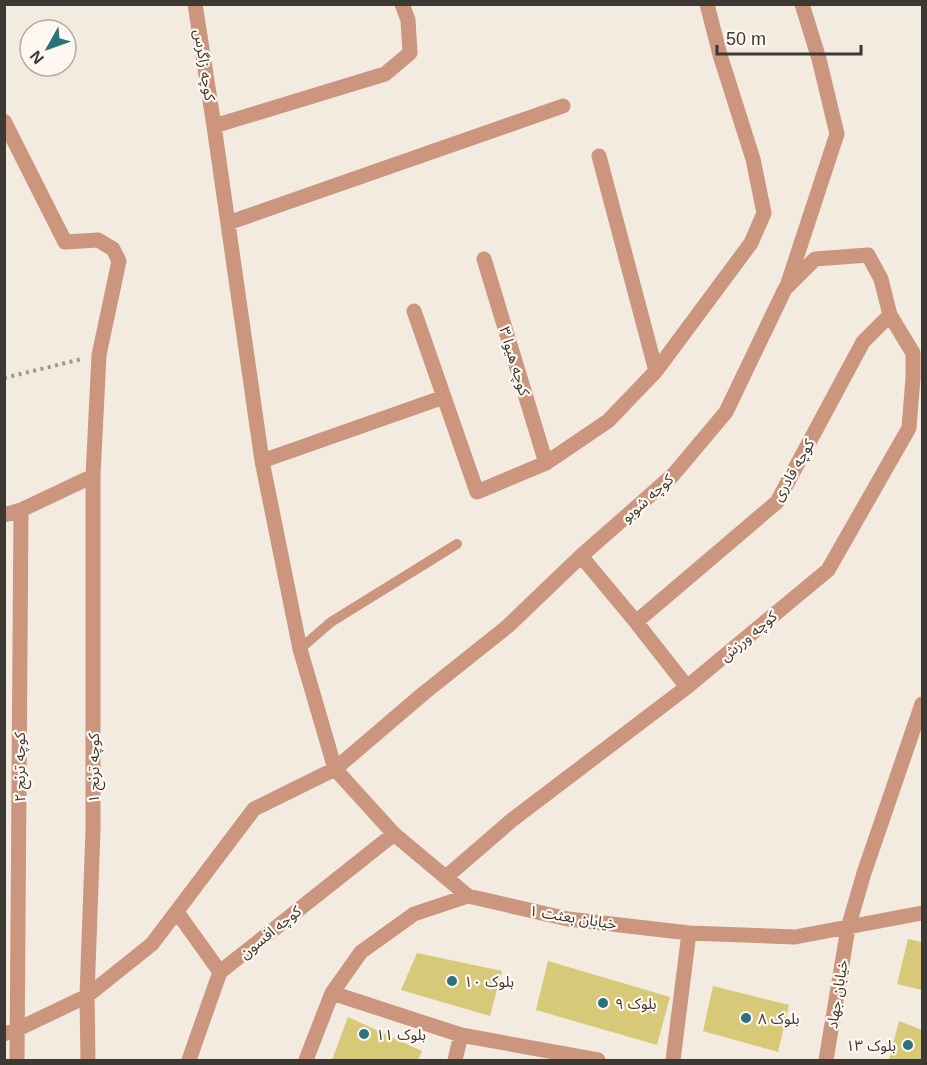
<svg xmlns="http://www.w3.org/2000/svg" width="927" height="1065" font-family="Helvetica,'Noto Sans Arabic',sans-serif">
<style>
.building{fill:#d7c978}
.lines{fill:none;stroke-linecap:round;stroke-linejoin:round}
.path{stroke:#9f9891;stroke-width:4;stroke-dasharray:3 4.5;stroke-linecap:butt}
.service{stroke:#cb957e;stroke-width:10}
.minor{stroke:#cb957e;stroke-width:15}
.poi-dot{fill:#2a727c;stroke:#fff8f0;stroke-width:2}
.labels{text-anchor:middle;dominant-baseline:central;stroke-width:4.5;stroke-linejoin:round;paint-order:stroke}
.street-label{font-size:15px;fill:#3c3935;stroke:#fff8f0}
.poi-label{font-size:15px;fill:#3c3935;stroke:#fff8f0;text-anchor:start}
</style>
<rect width="100%" height="100%" fill="#f3eae0"/>
<!-- building -->
<path class="building" d="M908,939L922,942V990L897,984Z
M417,953L502,971L490,1016L401,990Z
M548,961L670,997L657,1045L536,1010Z
M713,986L789,1005L778,1052L703,1031Z
M348,1017L422,1051L418,1060H332Z
M899,1021L922,1030V1060H889Z"/>
<g class="lines">
<!-- path -->
<path class="path" d="M4,378L82,359"/>
<!-- service -->
<path class="service" d="M300,649L331,622L457,544"/>
<!-- minor -->
<path class="minor" d="M195,4L214,126L262,461L300,649L335,769L394,834L468,896
M4,121L65,242L98,240L113,249L119,261L99,355L93,476V830L87,996L88,1060
M214,126L385,74L410,53L408,20L402,4
M599,156L656,371
M228,223L563,106
M484,259L546,463
M787,286L837,134L819,59L802,4
M414,311L477,492L546,463L608,421L656,371L751,243L764,213L753,159L720,55L707,4
M262,461L444,397
M4,515L21,510L93,476
M581,556L636,622L687,687
M636,622L777,502L863,342L890,315
M177,912L220,972
M332,993L461,1035L598,1060
M4,1034L16,1030L87,996L152,944L254,809L335,769L424,693L508,626L581,556L673,475L726,412L785,289L815,259L868,255L881,279L890,315L913,353V378L909,428L828,570L687,687L512,820L446,877
M17,1060L21,510
M189,1060L220,972L394,834
M306,1060L332,993L361,952L414,914L468,896L568,919L689,933L795,937L922,913
M455,1060L461,1035
M673,1060L689,933
M826,1060L848,928L864,873L922,704"/>
</g>
<!-- markers -->
<g class="poi-dot">
<circle cx="452" cy="981" r="6"/>
<circle cx="603" cy="1003" r="6"/>
<circle cx="746" cy="1018" r="6"/>
<circle cx="364" cy="1034" r="6"/>
<circle cx="908" cy="1045" r="6"/>
</g>
<g class="labels">
<!-- street labels -->
<g class="street-label">
<text transform="translate(205 65) rotate(81)">کوچه زاگرس</text>
<text transform="translate(515 361) rotate(73)">کوچه هیوا ۳</text>
<text transform="translate(793 470) rotate(-60)">کوچه قادری</text>
<text transform="translate(647 498) rotate(-42)">کوچه شوبو</text>
<text transform="translate(748 636) rotate(-40)">کوچه ورزش</text>
<text transform="translate(19 767) rotate(-90)">کوچه ترنج ۲</text>
<text transform="translate(93 768) rotate(-90)">کوچه ترنج ۱</text>
<text transform="translate(573 917) rotate(9)">خیابان بعثت ۱</text>
<text transform="translate(270 932) rotate(-39)">کوچه افسون</text>
<text transform="translate(837 994) rotate(-81)">خیابان جهاد</text>
</g>
<!-- poi labels -->
<g class="poi-label">
<text x="464" y="981">بلوک ۱۰</text>
<text x="615" y="1003">بلوک ۹</text>
<text x="758" y="1018">بلوک ۸</text>
<text x="376" y="1034">بلوک ۱۱</text>
<text x="896" y="1045" text-anchor="end">بلوک ۱۳</text>
</g>
</g>
<!-- border -->
<rect width="927" height="1065" fill="none" stroke="#3c3935" stroke-width="12"/>
<!-- north arrow -->
<g transform="translate(48 48) rotate(230)"><circle r="28" fill="#fff8f0" stroke="#b1aca5" stroke-width="1.5"/>
<path d="M0-4.5L10 22L0 15L-10 22Z" fill="#2a727c"/>
<text y="-9" font-size="16" font-weight="bold" text-anchor="middle" fill="#3c3935">N</text>
</g>
<!-- scale -->
<path d="M717 45v9h144v-9" fill="none" stroke="#3c3935" stroke-width="3"/>
<text x="726" y="45" font-size="18" fill="#3c3935" stroke="#fff8f0" stroke-width="4.5" paint-order="stroke">50 m</text>
</svg>
